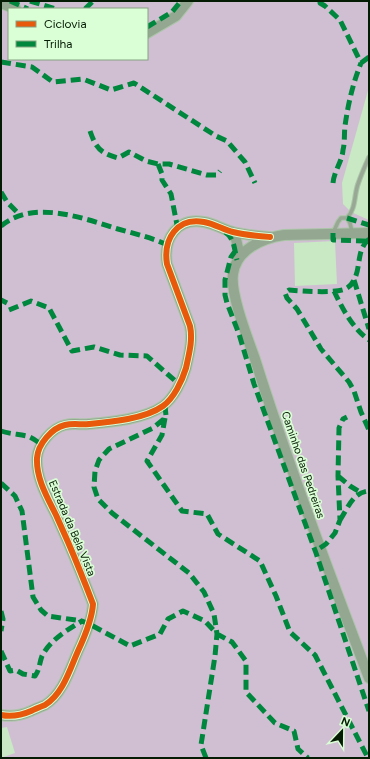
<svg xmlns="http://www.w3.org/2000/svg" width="370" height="759" font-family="Figtree,sans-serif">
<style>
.forest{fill:#d0bfd2;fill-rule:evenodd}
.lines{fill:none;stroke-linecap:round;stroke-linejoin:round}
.lane-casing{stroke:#abc5a8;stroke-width:5.5}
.secondary-casing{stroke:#abc5a8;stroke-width:12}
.lane{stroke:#98a895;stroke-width:3.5}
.secondary{stroke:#94a791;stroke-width:10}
.quiet{stroke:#00873e;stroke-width:5;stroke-dasharray:10 5;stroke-linecap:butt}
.cycleway-casing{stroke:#dafed5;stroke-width:8}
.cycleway{stroke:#e8590c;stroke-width:6}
.labels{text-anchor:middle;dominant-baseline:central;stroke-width:3.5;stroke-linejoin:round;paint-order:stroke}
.street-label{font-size:11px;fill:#051c04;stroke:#dafed5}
</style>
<rect width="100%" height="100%" fill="#c8e9c3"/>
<!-- forest -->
<path class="forest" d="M1,1H369V87L342,183L343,204L351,212L369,220V758H1L15,753L7,727L1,728ZM9,9H147V59H9ZM335,241L337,284L295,286L294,243Z"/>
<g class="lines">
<defs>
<path id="lane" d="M347,218C356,209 354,195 358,184C361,175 365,166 369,157
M347,218L350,223L352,232
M333,233L338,222L341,218H347"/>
<path id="secondary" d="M1,3L16,9
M147,33L176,16L188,1
M232,232L236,239L240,257
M369,233L284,235C262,238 236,250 233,274C230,294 248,339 255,359C289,467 329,572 369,678
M1,715C11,717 22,715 31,711C35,709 40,707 45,705C63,694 70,669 78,651C85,636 92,620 93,604C85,583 77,563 68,542C64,533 60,524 56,515C47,497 36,478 37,458C38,444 52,428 65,425C73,423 82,425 89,424C111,422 145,419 163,406C174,398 182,381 186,368C189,354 193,340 190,326L167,264C163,239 177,217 204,222C215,224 224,230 233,232C245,235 258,236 270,237"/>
</defs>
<!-- lane casing -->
<use href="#lane" class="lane-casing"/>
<!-- secondary casing -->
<use href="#secondary" class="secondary-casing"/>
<!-- lane -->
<use href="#lane" class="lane"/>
<!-- secondary -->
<use href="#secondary" class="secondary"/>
<!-- quiet -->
<path class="quiet" d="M10,1L28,9
M30,1L56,9
M320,1V3L325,6L340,20L361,63
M85,9L93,1
M147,27L172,12L181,1
M1,62L32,67L53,82L83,79L111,90L134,83L216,136L227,141L245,162L255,183
M361,63L369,57
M90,131C96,148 100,153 118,158L129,152L146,161L158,164H169L207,175H217L220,171
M158,164L162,174V180L171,194L178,230
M333,183C334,171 342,162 343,150C345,142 344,134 345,126C348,104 353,83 361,63
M1,192L7,202L20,215
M347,218L369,225
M1,226C34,199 82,218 118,229C136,234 153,238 170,246
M225,232C235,239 234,249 237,260
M333,233V240L367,241L368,242
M369,239C360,247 360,256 358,267C357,274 354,284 347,288C339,294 301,291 289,290L285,293L287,298L297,309L321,349L349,382L354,391L361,412L369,430
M236,250L231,257L225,280V295L227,303L239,334L254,384L316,553L369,711
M354,280L369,329
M334,291C342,308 353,329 369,340
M1,300L7,303
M9,310L31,301L49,308L72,351L94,347L120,355L147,356L181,386
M165,405L166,416L165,418L153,428L109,449L99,460L95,471L94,487L98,499L112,513L189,573L204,592L214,614L217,634L215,656L201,745L206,758
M165,418L162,435L147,461L182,511L207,514L218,534L260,561L276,596L290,632L315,655L368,758
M1,431C10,434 18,434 27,436C33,438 38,442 43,446
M338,476L350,486L360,492
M1,483L15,496L22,511L33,597L41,610L48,616L82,621
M340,520C348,508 353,492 369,491
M320,548L326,544L335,533L340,520L338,476L339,428L343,419L347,417
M1,611L3,619L1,631
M1,651L10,671L16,670L23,674L35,676C40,669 39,664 42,656C50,640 67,630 82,621L91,625L130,646L160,634L168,619L183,611L205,621L217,634L232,642L246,661V692L275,723L294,731L298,749L308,758"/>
<defs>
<path id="cycleway" d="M1,715C11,717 22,715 31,711C35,709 40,707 45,705C63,694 70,669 78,651C85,636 92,620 93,604C85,583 77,563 68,542C64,533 60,524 56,515C47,497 36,478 37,458C38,444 52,428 65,425C73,423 82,425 89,424C111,422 145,419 163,406C174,398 182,381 186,368C189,354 193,340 190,326L167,264C163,239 177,217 204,222C215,224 224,230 233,232C245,235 258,236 270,237"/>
</defs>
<!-- cycleway casing -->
<use href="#cycleway" class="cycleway-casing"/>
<!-- cycleway -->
<use href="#cycleway" class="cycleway"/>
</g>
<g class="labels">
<!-- street labels -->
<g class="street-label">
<text transform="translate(303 465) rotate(71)">Caminho das Pedreiras</text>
<text transform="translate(72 528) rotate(67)">Estrada da Bela Vista</text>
</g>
</g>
<!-- border -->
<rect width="370" height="759" fill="none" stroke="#051c04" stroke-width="4"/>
<!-- legend -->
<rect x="8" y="8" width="140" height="52" fill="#dafed5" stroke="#85a481"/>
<rect x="16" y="21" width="20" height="6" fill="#e8590c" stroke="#85a481"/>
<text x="44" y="28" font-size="12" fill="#051c04">Ciclovia</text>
<rect x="16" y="41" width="20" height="6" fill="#00873e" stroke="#85a481"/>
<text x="44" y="48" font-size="12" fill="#051c04">Trilha</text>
<!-- north arrow -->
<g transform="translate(342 731) rotate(22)" stroke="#dafed5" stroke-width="3" paint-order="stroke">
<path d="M0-3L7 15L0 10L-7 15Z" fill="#051c04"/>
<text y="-6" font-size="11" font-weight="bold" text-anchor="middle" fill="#051c04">N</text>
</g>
</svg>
